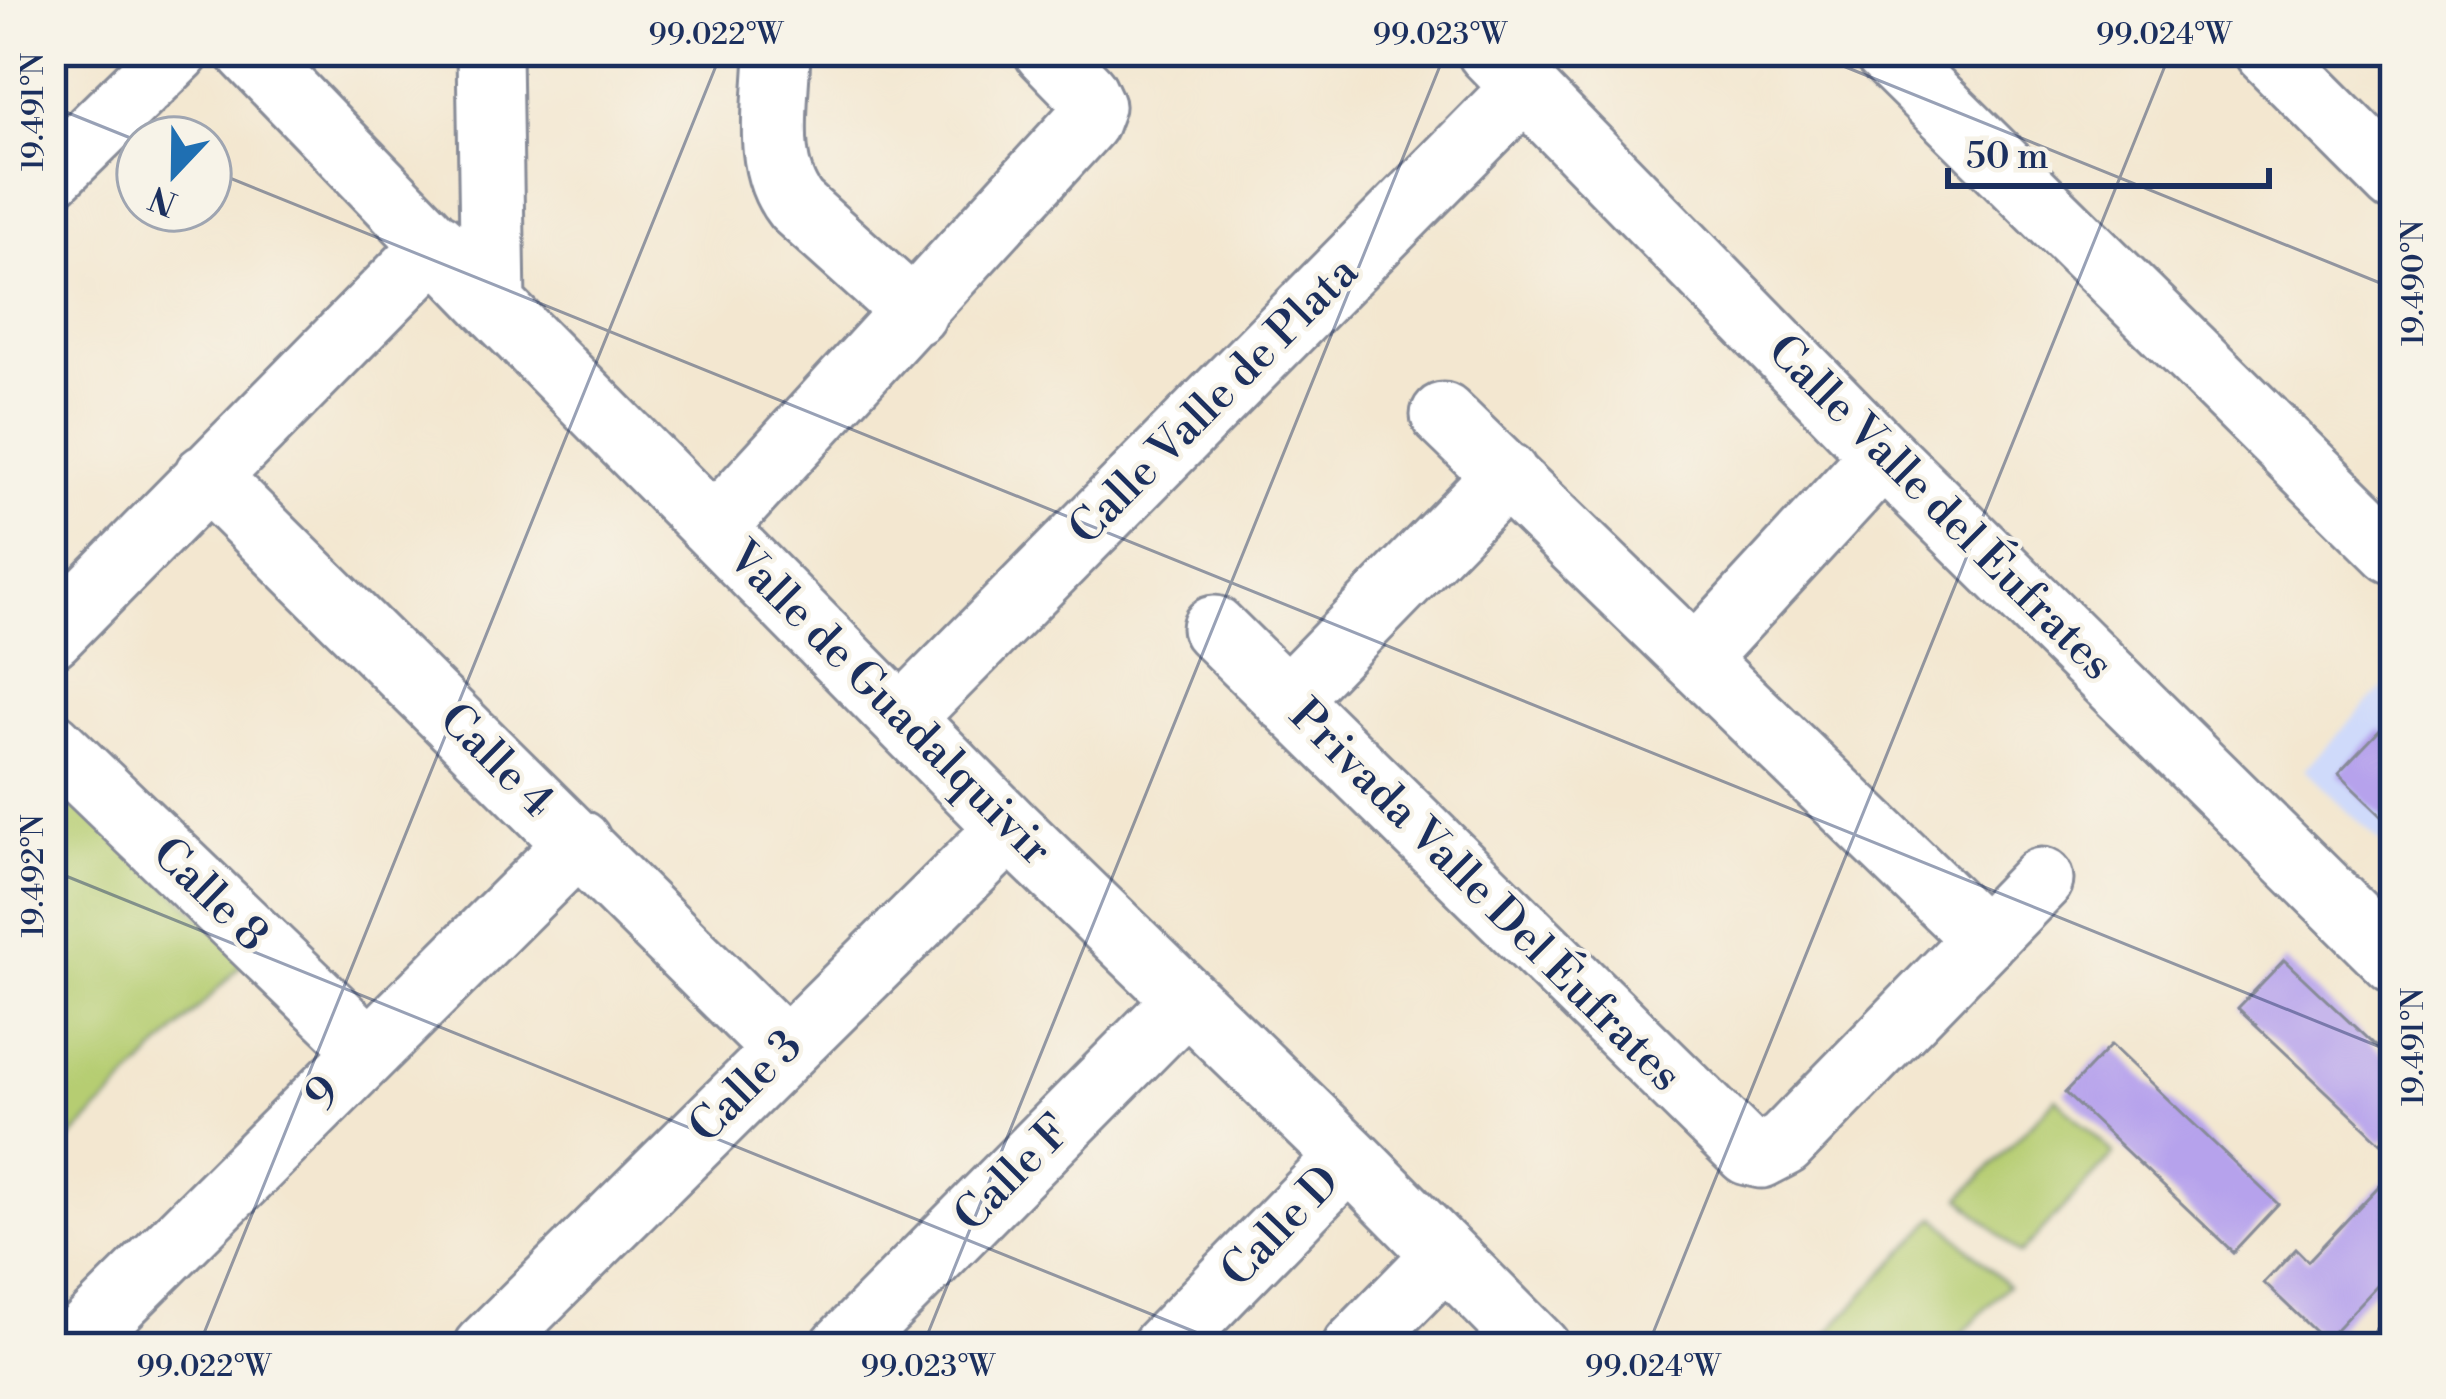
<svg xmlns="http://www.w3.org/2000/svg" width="2446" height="1399" font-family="'Libre Bodoni',serif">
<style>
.built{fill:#cfdafa}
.green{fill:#b6cd72;stroke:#687e68;stroke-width:3}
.building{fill:#b6a2ec}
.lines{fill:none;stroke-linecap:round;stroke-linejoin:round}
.minor-casing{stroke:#878b97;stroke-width:69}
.minor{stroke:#fff;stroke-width:63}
.ticks{fill:none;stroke:#1b2f5e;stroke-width:3;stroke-opacity:0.45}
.labels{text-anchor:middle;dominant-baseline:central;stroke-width:9;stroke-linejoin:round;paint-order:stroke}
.street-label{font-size:45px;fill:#1b2f5e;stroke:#f7f3e8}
.neatline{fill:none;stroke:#1b2f5e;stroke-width:4.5}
.ticks-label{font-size:30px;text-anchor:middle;fill:#1b2f5e}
</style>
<rect width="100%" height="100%" fill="#f7f3e8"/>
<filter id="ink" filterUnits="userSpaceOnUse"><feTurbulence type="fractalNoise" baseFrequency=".00833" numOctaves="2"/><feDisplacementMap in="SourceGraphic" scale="24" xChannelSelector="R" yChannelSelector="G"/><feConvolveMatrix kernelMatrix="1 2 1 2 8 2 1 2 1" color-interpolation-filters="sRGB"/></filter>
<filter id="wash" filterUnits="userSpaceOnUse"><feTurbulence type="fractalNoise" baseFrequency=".004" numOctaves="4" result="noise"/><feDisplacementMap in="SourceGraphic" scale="48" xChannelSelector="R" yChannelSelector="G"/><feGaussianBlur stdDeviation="2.7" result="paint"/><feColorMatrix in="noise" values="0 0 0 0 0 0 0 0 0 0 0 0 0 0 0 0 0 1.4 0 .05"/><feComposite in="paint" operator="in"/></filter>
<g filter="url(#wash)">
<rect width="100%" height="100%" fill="#f3e7d0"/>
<!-- built -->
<path class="built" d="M2395,676V857L2304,769Z"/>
<!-- green -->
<path class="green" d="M51,774L246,960L51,1159Z
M2056,1098L2114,1154L2020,1254L1961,1198Z
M1936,1217L2008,1285L1948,1348H1814Z"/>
<g id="blocks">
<!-- building -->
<path class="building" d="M2381,729L2395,742V829L2338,774Z
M2284,960L2395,1065V1129L2381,1143L2238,1008Z
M2111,1045L2278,1204L2233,1252L2065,1093Z
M2395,1169V1267L2325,1341L2264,1283L2296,1249L2308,1261Z"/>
</g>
</g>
<g filter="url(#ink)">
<use href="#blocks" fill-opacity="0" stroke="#878b97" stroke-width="3"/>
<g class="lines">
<defs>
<path id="minor" d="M248,51L493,305L1010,828L1349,1157L1538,1348
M489,51L493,305
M778,51C777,101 763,165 796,206L915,313
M1489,51L1883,455L2395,961
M1885,51L2392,551
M2266,51L2395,180
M51,175L178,51
M1443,415L1984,939
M206,476L784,1049
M715,527L1086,122L1092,106L1085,91L1046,51
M1214,628L1748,1153L1761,1156L1784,1144L2041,880
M51,636L437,244
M1695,659L1883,455
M1286,700L1506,474
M903,717L1526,86
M51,743L368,1048
M71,1348L579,842
M485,1348L1010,828
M842,1348L1185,1001
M1163,1348L1349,1157
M1354,1348L1445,1255"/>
</defs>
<!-- minor casing -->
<use href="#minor" class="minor-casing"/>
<!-- minor -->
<use href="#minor" class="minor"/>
</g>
</g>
<!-- ticks -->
<path class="ticks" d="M1806,51L2395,289M51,106L138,141M210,170L2395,1053M51,870L1235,1348M198,1348L722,51M922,1348L1446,51M1647,1348L2171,51M2371,1348L2395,1288"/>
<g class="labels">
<!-- street labels -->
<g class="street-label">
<text transform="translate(1214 401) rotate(-45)">Calle Valle de Plata</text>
<text transform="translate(1940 508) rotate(45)">Calle Valle del Éufrates</text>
<text transform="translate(889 704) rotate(45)">Valle de Guadalquivir</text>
<text transform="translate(496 761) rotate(45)">Calle 4</text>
<text transform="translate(210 895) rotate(44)">Calle 8</text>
<text transform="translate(1485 896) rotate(45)">Privada Valle Del Éufrates</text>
<text transform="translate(746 1087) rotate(-45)">Calle 3</text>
<text transform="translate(323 1094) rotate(-45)">9</text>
<text transform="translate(1013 1174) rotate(-45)">Calle F</text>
<text transform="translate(1281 1227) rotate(-46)">Calle D</text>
</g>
</g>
<!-- margin -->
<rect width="2446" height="1399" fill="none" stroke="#f7f3e8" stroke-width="132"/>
<!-- north arrow -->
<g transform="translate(174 174) rotate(202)"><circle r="57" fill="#f7f3e8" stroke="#9fa5b1" stroke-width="3"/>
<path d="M0-9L21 45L0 30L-21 45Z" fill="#1f6fb2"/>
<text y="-18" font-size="33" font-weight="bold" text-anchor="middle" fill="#1b2f5e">N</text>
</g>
<!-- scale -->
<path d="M1948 168v18h321v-18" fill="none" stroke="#1b2f5e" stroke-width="6"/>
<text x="1966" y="168" font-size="36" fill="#1b2f5e" stroke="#f7f3e8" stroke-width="9" paint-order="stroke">50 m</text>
<rect x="66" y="66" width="2314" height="1267" class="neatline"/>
<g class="ticks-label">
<text x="716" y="44">99.022°W</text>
<text x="1440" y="44">99.023°W</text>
<text x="2164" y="44">99.024°W</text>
<text transform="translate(33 112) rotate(-90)" y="10">19.491°N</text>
<text transform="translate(2413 283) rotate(-90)" y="10">19.490°N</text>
<text transform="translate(33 876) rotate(-90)" y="10">19.492°N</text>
<text transform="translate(2413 1047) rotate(-90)" y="10">19.491°N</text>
<text x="204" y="1376">99.022°W</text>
<text x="928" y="1376">99.023°W</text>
<text x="1653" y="1376">99.024°W</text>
</g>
</svg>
